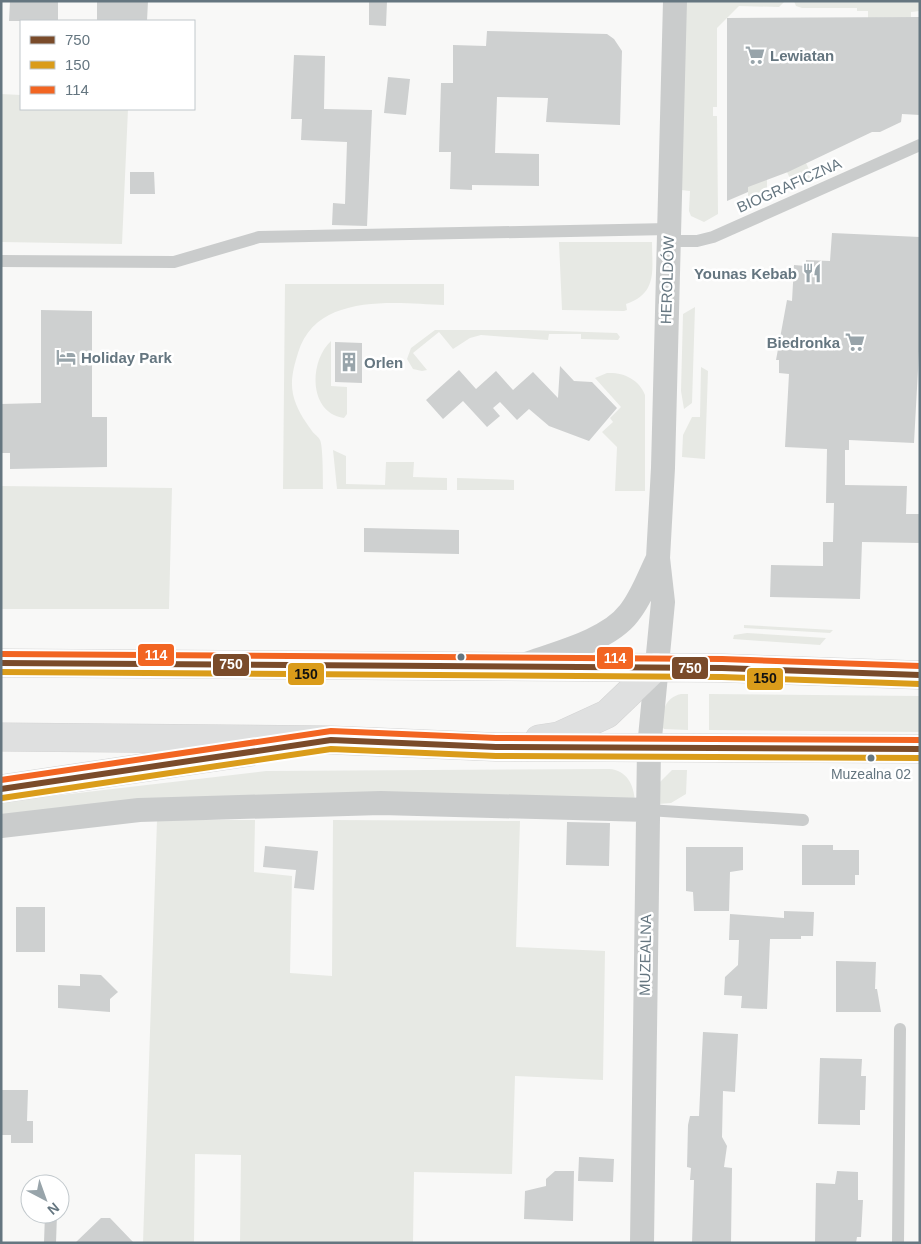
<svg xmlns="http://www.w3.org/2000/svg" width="921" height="1244" font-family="Helvetica,sans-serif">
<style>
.green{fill:#e7e9e4}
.building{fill:#ced0d0}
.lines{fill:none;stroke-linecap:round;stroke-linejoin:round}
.trunk-casing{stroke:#d4d4d4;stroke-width:29}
.service{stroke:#cacccc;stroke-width:12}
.minor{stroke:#cacccc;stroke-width:24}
.trunk{stroke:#dfe0e0;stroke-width:28}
.bus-1-casing{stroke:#fff;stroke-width:10}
.bus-2-casing{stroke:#fff;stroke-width:10}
.bus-3-casing{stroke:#fff;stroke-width:10}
.bus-1{stroke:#7a4b2a;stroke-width:6}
.bus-2{stroke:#da9c1a;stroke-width:6}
.bus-3{stroke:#f26522;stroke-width:6}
.bus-dot{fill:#657680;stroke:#fff;stroke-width:2}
.labels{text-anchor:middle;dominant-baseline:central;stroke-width:5;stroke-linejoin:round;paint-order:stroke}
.bus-label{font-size:14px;fill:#657680;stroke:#fff}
.poi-label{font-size:15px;font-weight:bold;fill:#657680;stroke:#fff;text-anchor:start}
.street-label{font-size:15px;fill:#657680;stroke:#fff}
.line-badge{stroke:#fff;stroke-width:2}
.badge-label{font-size:14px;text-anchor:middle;font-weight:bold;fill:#fff}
.pale-badge-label{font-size:14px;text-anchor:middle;font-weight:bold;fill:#111}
</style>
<rect width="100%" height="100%" fill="#f8f8f7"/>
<!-- green -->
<path class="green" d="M686,1H785L779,7L739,6L717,28V107H713V116H717L718,214L704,222L691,216L689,211L690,191L681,190Z
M794,1H920V11L911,12V17L868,18V11H857V8H802L796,6Z
M1,94L21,95V109H128L122,244L1,242Z
M793,135L813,178L794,187L787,172Z
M748,180H767V193L748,201Z
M559,242H652C652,270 658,293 626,304L627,310L624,311L562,310Z
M285,284H444V305C396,303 316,292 298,353C294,366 290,380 293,394C296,408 304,420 312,431C314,434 319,437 320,440C323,445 323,480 323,489H283Z
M695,307L692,403L684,409L681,391L683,314Z
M435,330H528L617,333L620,337L618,340L581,339V334H549L548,340L481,335L470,338L453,349L439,332L413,353L427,370L422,371L413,369L407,359L411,348Z
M331,341V386L347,387V414L344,418C308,413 309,361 331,341Z
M701,367L708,371L705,459L682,457L683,435L692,417H700Z
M607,373C623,372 639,379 645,395V491H615L617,447L602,432L613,422L610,418L621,407L595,378Z
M333,450L346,456V484L385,485L386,462H414L413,477L447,478V490L337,489Z
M457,478L514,480V490H457Z
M1,486L172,488L169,609H1Z
M744,625L833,630L830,633L744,628Z
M747,633L826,638L820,645L733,639L734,635Z
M681,694H688V730L664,729L662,727C662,712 664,698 681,694Z
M709,694L920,696V732L709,730Z
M609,769C627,770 634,785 635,802L1,815V802L266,771Z
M672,770H687L686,794L671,803L658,804L660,782Z
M157,820H255L254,872L292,876L290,973L332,976L333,820L520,821L516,947L605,951L603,1080L515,1076L512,1174L414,1172L413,1243H240L241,1155L195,1154L194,1243H143Z"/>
<!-- building -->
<path class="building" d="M10,1H58V21H9Z
M102,1H148L147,21H97V2Z
M369,1H387L386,26L369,25Z
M920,17V115L902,114L901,122L880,132H872L788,172L748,187V192L727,201V18Z
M487,31L607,34L614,39L622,51L620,125L546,122L548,98L497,97L495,153L539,154V186L472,185V190L450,189L451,152H439L441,83H453V45L486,46Z
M294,55L325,56L324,109L372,110L367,226L332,225L333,203L345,204L347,142L301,140L302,119H291Z
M388,77L410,79L406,115L384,113Z
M130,172H154L155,194H130Z
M832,233L920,237V333L914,443L849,440V450H845V485L907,486L906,514H920V543L862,542L860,599L770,597L771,565L823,566V542H833L834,503H826L827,449L785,447L789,374L779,373V360H776L787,300L792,301L794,265L806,266V260L830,261Z
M41,310L92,311V417H107V467L10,469V453H1V404L41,403Z
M335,342L362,343V383L335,382Z
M560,366L574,381L592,382L617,408L589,441L549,426L529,409L517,420L500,402L493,408L500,416L487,427L463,401L443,419L426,400L459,370L476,389L496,371L513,390L533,372L558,398Z
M364,528L459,530V554L364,552Z
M567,822L610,823L609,866L566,865Z
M802,845H833V850H859V875H855V885H802Z
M265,846L318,851L314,890L294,888L296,870L263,867Z
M686,847H743V870L730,872L729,911H694L693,892L686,891Z
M16,907H45V952H16Z
M784,911L814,912L813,936H801V939H770L767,1009L741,1008L742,996L724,995L725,977L738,965L739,940H729L730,914L784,918Z
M836,961L876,962L875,989H877L881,1012H836Z
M80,974L101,975L118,992L110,999V1012L58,1008V985L80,986Z
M703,1032L738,1034L735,1092L723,1091L722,1137L727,1146L724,1167L732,1168L731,1243H692L694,1180H690L691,1168L687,1167L688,1125L690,1116H699Z
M820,1058L862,1059L861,1076H866L865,1110H860V1125L818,1124Z
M1,1090H28L27,1121H33V1143H11V1135H1Z
M579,1157L614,1159L613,1182L578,1181Z
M555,1171H574L573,1221L524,1219L525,1191L546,1186V1179Z
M837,1171L858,1172V1200H863L861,1237H857L856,1243H815L816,1183L835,1184Z
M101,1218H110L134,1243H75Z"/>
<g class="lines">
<defs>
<path id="trunk" d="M1,663L722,668L920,675
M1,737L331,740L496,747L920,749
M539,739L559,736L607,714L656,667
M1,789L250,752"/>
</defs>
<!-- trunk casing -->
<use href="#trunk" class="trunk-casing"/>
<!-- service -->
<path class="service" d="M669,241H697L713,237L920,145
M1,261L174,262L259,237L669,229
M648,810L803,820
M50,1243L51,1214
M898,1243L900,1029"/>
<!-- minor -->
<path class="minor" d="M526,664C557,653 609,640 629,613C642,597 649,576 658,558
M1,826L139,810L381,803L648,810
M642,1243L649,748L663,602L658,558L663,468L675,1"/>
<!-- trunk -->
<use href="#trunk" class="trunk"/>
<defs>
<path id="bus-1" d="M1,663L722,668L920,675
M1,789L331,740L496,747L920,749"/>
<path id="bus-2" d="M1,672L722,677L920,684
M2,798L331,749L496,756L920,758"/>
<path id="bus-3" d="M1,654L722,659L920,666
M1,780L331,731L496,738L920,740"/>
</defs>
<!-- bus-1 casing -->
<use href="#bus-1" class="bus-1-casing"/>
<!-- bus-2 casing -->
<use href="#bus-2" class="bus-2-casing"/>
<!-- bus-3 casing -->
<use href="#bus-3" class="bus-3-casing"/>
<!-- bus-1 -->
<use href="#bus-1" class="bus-1"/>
<!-- bus-2 -->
<use href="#bus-2" class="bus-2"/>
<!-- bus-3 -->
<use href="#bus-3" class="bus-3"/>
</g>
<!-- icons -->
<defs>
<symbol id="supermarket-bare" viewBox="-9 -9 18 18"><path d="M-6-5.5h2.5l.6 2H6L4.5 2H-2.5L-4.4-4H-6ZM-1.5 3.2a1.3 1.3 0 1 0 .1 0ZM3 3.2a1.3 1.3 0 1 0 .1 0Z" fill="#98a4aa" stroke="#fff" stroke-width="2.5" paint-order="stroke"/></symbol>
<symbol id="restaurant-bare" viewBox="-9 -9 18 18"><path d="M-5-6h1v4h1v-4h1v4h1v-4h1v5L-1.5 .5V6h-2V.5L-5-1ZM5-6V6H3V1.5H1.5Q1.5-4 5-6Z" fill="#98a4aa" stroke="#fff" stroke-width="2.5" paint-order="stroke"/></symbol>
<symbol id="hotel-bare" viewBox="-9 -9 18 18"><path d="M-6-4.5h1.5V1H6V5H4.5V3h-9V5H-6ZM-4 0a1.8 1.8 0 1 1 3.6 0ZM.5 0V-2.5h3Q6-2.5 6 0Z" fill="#98a4aa" stroke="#fff" stroke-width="2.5" paint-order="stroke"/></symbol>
<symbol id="building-bare" viewBox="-9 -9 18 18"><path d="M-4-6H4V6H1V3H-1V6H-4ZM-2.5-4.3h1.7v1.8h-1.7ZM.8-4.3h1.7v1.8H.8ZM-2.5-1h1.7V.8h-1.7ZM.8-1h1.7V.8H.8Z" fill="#98a4aa" stroke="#fff" stroke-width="2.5" paint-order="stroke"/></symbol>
</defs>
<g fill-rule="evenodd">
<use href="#supermarket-bare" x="741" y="41" width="28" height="28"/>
<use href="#restaurant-bare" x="798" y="259" width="28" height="28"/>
<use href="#supermarket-bare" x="841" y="328" width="28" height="28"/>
<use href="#hotel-bare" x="52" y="343" width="28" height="28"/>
<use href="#building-bare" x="335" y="348" width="28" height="28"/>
</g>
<!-- markers -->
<g class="bus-dot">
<circle cx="461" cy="657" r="4.5"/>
<circle cx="871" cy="758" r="4.5"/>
</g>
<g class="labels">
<!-- bus labels -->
<g class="bus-label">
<text x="871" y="774">Muzealna 02</text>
</g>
<!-- poi labels -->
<g class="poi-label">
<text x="770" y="55">Lewiatan</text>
<text x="797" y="273" text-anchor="end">Younas Kebab</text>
<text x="840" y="342" text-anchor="end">Biedronka</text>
<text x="81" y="357">Holiday Park</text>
<text x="364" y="362">Orlen</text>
</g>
<!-- street labels -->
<g class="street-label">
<text transform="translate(789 185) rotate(-24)">BIOGRAFICZNA</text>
<text transform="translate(667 280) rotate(-88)">HEROLDÓW</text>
<text transform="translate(645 955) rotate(-89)">MUZEALNA</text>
</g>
</g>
<g class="line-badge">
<rect x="137" y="643" width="38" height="24" rx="5" fill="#f26522"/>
<rect x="596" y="646" width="38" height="24" rx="5" fill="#f26522"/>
<rect x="212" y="653" width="38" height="24" rx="5" fill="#7a4b2a"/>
<rect x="671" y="656" width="38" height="24" rx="5" fill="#7a4b2a"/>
<rect x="287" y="662" width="38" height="24" rx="5" fill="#da9c1a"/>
<rect x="746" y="667" width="38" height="24" rx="5" fill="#da9c1a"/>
</g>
<g class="badge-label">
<text x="156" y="660">114</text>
<text x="615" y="663">114</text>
<text x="231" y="669">750</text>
<text x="690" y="673">750</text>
</g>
<g class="pale-badge-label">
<text x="306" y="679">150</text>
<text x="765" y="683">150</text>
</g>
<!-- border -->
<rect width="921" height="1244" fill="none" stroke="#657680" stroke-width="5"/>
<!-- legend -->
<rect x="20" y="20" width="175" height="90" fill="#ffffff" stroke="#c1c8cc"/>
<rect x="30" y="36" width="25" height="8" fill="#7a4b2a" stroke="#c1c8cc"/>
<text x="65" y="45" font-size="15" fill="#657680">750</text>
<rect x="30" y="61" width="25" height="8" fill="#da9c1a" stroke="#c1c8cc"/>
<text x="65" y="70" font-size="15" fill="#657680">150</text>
<rect x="30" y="86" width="25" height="8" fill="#f26522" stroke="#c1c8cc"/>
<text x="65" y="95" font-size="15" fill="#657680">114</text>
<!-- north arrow -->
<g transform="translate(45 1199) rotate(139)"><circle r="24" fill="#ffffff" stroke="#c1c8cc"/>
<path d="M0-4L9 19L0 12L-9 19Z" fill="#98a4aa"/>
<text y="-8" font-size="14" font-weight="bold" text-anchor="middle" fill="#657680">N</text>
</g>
</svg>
